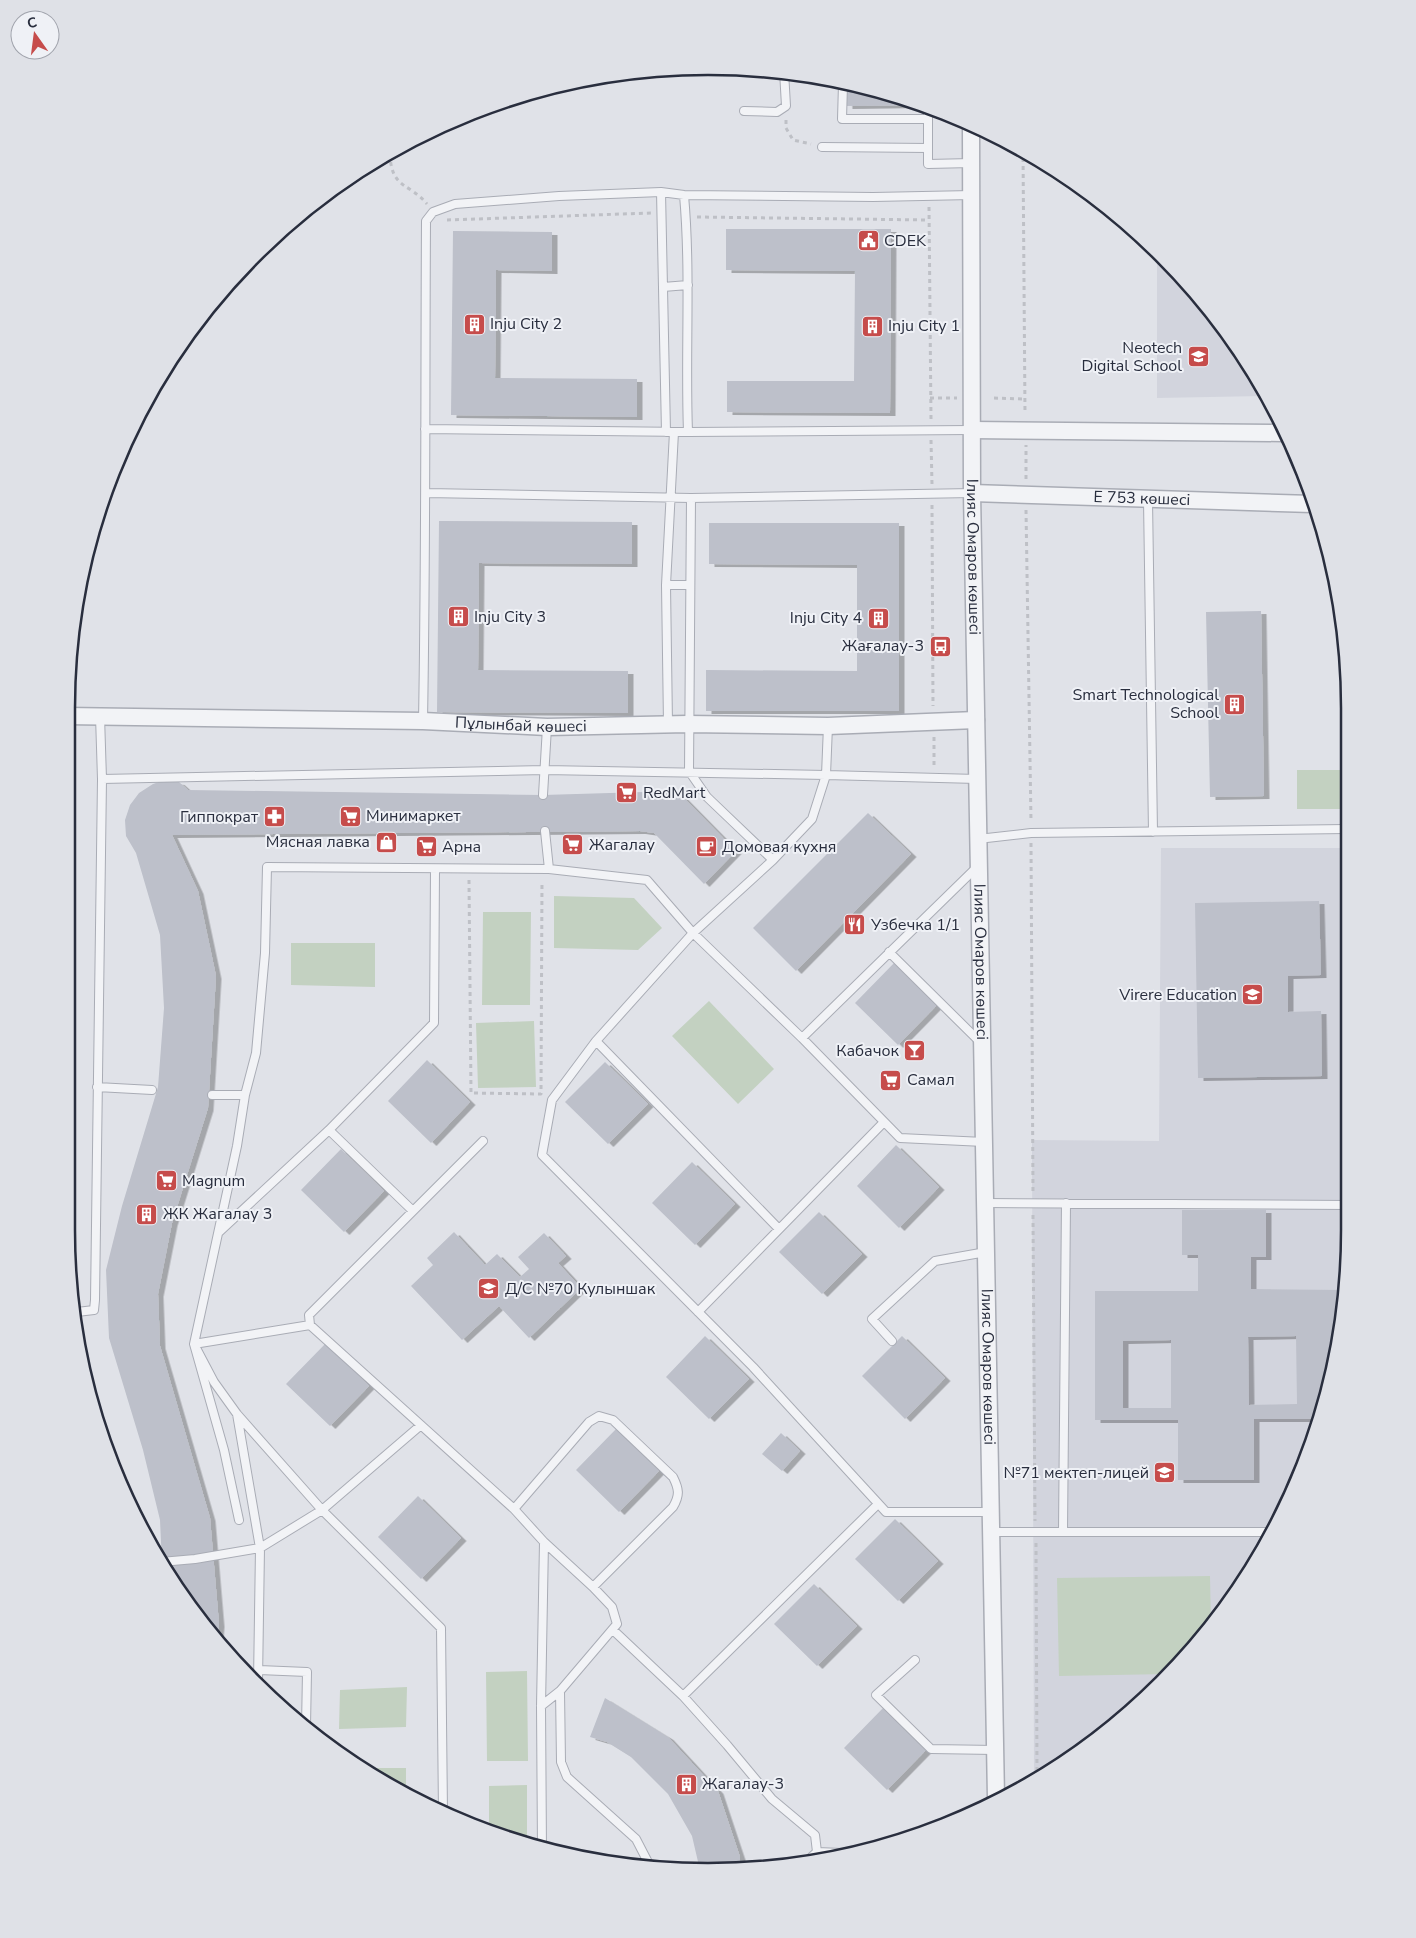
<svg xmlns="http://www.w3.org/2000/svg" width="1416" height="1938" font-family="'Nunito Sans',sans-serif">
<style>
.built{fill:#d2d4dd}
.green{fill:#c3d1c1}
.building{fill:#bdc0ca;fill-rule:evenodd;filter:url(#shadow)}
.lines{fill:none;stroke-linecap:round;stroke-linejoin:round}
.lane-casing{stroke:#a9acb5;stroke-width:10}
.street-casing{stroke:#a9acb5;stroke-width:19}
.path{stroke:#bec0c6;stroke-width:3;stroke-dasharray:4 4;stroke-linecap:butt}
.lane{stroke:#f2f3f6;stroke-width:8}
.street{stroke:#f2f3f6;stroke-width:16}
.labels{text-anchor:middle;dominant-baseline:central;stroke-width:4;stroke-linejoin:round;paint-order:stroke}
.poi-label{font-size:16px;fill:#292e3e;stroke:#eff1f6;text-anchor:start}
.street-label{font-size:16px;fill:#292e3e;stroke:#eff1f6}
.rim{fill:none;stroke:#292e3e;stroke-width:2.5}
</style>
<defs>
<filter id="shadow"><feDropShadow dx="5.5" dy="3" stdDeviation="0" flood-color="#0004"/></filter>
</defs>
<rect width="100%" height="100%" fill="#e0e2e8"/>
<!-- built -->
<path class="built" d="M1157,253L1217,317L1263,396L1157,398Z
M1161,848H1346L1348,1272L1328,1396L1264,1551L1191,1653L1099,1739L1034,1777L1032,1140L1159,1141Z"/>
<!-- green -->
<path class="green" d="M1297,770H1345V809H1297Z
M554,896L634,898L662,928L638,950L554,948Z
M483,912H531L530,1005H482Z
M291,943H375V987L291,985Z
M709,1001L774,1069L738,1104L672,1036Z
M534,1021L536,1087L478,1088L476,1023Z
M1210,1576L1211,1625L1191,1653L1168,1674L1059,1676L1057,1578Z
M527,1671L528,1761H487L486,1672Z
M407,1687L406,1727L339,1729L340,1690Z
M367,1768H406V1793Z
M527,1785V1841H519L489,1830V1786Z"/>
<!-- building -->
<path class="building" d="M846,85L914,100L918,102V105L847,106Z
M726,229H891L890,413L727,412V381H854L855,271L726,270Z
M453,231L552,232V271L496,270L495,378L637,379V417L451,415Z
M439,521L632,522V564L479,563L478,670L628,671V713L437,712Z
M709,523H899V711H706V670L857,671V565L709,564Z
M1261,611L1264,796L1210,797L1206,612Z
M165,780L179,782L188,790L543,795L677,791L736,851L704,884L654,833L640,831L172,835L198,891L216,976L208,1108L172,1223L158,1294L160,1346L210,1518L219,1624L218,1636L174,1586L162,1564L160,1520L143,1450L109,1338L106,1270L122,1206L158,1087L164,1008L160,935L136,853L126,836L125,820L130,805L139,793L153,784Z
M868,813L911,854L796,971L753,928Z
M1319,901L1321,975L1288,976V1012L1321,1011L1322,1076L1198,1078L1195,903Z
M895,962L938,1004L898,1045L855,1003Z
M427,1060L470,1102L431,1143L388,1101Z
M605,1062L648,1104L608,1144L565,1102Z
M896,1145L939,1187L899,1228L857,1186Z
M341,1149L384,1191L344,1232L301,1190Z
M692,1162L735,1204L695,1245L652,1203Z
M1182,1210H1266V1257H1251V1289L1345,1290L1328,1396L1318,1419H1254V1480H1178V1420H1095V1291H1198V1255H1182ZM1296,1336L1297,1404L1249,1405L1248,1337ZM1171,1340V1408H1123V1341Z
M819,1212L862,1254L822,1294L779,1252Z
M454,1232L485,1265L497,1254L520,1277L529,1269L518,1257L544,1233L566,1256L558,1263L581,1288L529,1338L499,1306L462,1340L411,1286L433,1265L427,1258Z
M705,1336L749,1379L709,1419L666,1377Z
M902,1336L945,1378L905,1419L862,1376Z
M326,1343L369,1386L330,1426L286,1384Z
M616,1429L659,1471L619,1512L576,1470Z
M781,1433L800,1451L782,1471L762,1454Z
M418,1496L461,1538L421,1579L378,1537Z
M895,1519L938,1561L898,1601L855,1559Z
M814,1584L857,1626L817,1666L774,1624Z
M605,1698L668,1737L718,1791L740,1857V1866H699L692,1836L668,1794L631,1757L607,1742L590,1737Z
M884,1707L927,1749L887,1790L844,1748Z"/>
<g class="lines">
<defs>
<path id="lane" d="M843,84L842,119H928
M928,107V164L972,163
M744,111L777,112L786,106L784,71
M822,147L928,148
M661,192L666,432
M684,195C691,274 685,353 688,432
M663,287L688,285
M425,429L688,432L972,430
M427,493L691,498L972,493
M691,498L689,771L707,797L773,860
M1148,500L1153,832
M666,585H690
M100,716L102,779
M423,721C426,555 425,388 426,221L433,212L455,204L559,196L661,192L684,195L873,197L972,195
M668,724L666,585L674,432
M543,795L547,727
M545,831L549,869
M978,839L1031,833L1346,829
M889,952L980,1042
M802,1038L978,866
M596,1041L552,1100L542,1155L753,1367L886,1512H991
M97,1087L152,1090
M212,1095H245
M329,1130L413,1211
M483,1141L309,1315L310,1325L514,1509L544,1542L541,1706L542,1850
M985,1203L1348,1205
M779,1229L596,1041L693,933L773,860L812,819L826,775L977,779
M219,1232L329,1130L434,1023L435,870
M77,1312L94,1310L95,1300L102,779L545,770L826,775L828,726
M698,1312L883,1123
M310,1325L194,1344L237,1146L245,1095L256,1053L265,953L267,867L549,869L647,880L693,933L802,1038L900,1138L984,1142
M892,1341L872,1319L935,1261L986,1252
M237,1414L322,1510L441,1628L443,1813
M514,1509L589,1422L599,1416L613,1420L673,1477C679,1489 680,1495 673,1507L593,1587L544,1542
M991,1532H1272
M1063,1532L1066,1203
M161,1562L195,1559L260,1548L237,1414L214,1382L194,1344L224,1450L239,1520
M593,1587L612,1607L617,1624L560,1691L561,1762L567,1777L636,1839L650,1866
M613,1630L683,1696L727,1745L772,1799L815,1835L817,1852L807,1861L793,1866
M915,1660L876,1695L931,1749L995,1750
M259,1670L307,1672L306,1726
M258,1681L260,1548L322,1510L421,1425
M683,1696L878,1504
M541,1706L560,1691
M817,1852L842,1853"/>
<g id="street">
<path id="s1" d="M971,126L972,493L996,1798"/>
<path d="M972,430L1284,433"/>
<path id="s2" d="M972,493L1312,504"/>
<path id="s3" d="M66,716L423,721L547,727L687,724L828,726L976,720"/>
</g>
</defs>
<!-- lane casing -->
<use href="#lane" class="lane-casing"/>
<!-- street casing -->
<use href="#street" class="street-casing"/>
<!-- path -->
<path class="path" d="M786,120V128L793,140L811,144
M1023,150L1025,414
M390,154C391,189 410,183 427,204
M929,207L931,419
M697,217L929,220
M447,220L651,213
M930,398H957
M994,398L1025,399
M931,440L932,484
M1026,479V445
M932,505L933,706
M1026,510L1031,822
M934,737V766
M1031,843L1033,1192
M469,880L471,1093L541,1094L542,881
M1033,1215L1035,1521
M1036,1543L1037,1775"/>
<!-- lane -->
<use href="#lane" class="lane"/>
<!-- street -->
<use href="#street" class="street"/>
</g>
<!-- icons -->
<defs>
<symbol id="civic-square" viewBox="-11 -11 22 22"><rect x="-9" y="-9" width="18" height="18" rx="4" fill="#c64c4b" stroke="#eff1f6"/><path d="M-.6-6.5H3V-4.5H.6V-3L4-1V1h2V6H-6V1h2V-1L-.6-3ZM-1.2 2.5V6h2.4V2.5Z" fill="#fff"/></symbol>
<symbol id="building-square" viewBox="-11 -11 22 22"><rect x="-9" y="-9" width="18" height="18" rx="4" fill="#c64c4b" stroke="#eff1f6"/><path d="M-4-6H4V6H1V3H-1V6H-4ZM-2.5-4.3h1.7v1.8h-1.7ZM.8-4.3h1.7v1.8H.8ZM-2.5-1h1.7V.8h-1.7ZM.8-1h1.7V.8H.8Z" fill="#fff"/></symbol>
<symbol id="school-square" viewBox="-11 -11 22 22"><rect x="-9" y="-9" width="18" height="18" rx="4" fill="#c64c4b" stroke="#eff1f6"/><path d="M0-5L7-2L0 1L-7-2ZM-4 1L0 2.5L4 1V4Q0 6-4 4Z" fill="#fff"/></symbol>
<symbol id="bus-square" viewBox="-11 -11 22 22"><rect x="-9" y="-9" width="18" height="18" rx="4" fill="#c64c4b" stroke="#eff1f6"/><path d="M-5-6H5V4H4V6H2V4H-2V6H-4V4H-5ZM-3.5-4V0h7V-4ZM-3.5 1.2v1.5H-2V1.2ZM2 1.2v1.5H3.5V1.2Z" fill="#fff"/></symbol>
<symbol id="supermarket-square" viewBox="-11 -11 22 22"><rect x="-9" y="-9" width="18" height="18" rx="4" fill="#c64c4b" stroke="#eff1f6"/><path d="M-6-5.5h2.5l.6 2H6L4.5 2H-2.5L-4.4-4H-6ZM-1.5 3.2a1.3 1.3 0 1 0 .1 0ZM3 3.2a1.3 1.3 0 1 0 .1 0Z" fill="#fff"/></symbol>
<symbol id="pharmacy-square" viewBox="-11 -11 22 22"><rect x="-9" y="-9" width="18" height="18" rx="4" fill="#c64c4b" stroke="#eff1f6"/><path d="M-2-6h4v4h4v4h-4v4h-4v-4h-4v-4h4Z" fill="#fff"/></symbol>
<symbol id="shop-square" viewBox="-11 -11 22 22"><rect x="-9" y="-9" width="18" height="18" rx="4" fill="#c64c4b" stroke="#eff1f6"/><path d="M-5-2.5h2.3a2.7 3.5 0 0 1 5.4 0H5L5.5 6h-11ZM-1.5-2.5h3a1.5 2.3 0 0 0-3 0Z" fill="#fff"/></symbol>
<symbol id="cafe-square" viewBox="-11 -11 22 22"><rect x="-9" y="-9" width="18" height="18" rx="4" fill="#c64c4b" stroke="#eff1f6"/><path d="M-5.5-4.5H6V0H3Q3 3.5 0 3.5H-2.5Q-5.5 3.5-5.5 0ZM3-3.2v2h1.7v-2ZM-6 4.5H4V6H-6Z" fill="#fff"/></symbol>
<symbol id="restaurant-square" viewBox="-11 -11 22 22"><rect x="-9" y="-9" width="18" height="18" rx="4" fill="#c64c4b" stroke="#eff1f6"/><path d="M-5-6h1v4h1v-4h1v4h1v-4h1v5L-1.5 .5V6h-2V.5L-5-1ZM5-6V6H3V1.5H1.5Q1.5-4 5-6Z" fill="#fff"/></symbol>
<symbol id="bar-square" viewBox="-11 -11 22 22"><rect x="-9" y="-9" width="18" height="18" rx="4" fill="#c64c4b" stroke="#eff1f6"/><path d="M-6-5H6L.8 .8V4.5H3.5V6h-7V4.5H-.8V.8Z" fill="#fff"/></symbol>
</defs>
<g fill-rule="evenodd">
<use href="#civic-square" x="856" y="228" width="25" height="25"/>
<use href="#building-square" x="462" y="312" width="25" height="25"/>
<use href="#building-square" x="860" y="314" width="25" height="25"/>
<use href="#school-square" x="1186" y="344" width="25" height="25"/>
<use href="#building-square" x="446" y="604" width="25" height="25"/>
<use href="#building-square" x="866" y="606" width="25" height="25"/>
<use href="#bus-square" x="928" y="634" width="25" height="25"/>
<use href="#building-square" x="1222" y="692" width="25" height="25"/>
<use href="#supermarket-square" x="614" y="780" width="25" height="25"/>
<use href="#supermarket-square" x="338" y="804" width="25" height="25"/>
<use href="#pharmacy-square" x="262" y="804" width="25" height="25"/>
<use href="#shop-square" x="374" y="830" width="25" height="25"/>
<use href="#supermarket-square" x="560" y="832" width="25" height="25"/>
<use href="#supermarket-square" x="414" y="834" width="25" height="25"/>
<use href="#cafe-square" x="694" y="834" width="25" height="25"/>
<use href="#restaurant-square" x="842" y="912" width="25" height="25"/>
<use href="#school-square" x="1240" y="982" width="25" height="25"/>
<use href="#bar-square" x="902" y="1038" width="25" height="25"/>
<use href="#supermarket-square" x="878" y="1068" width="25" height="25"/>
<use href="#supermarket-square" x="154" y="1168" width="25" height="25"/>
<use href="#building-square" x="134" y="1202" width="25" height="25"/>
<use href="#school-square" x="476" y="1276" width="25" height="25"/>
<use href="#school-square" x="1152" y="1460" width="25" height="25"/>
<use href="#building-square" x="674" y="1772" width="25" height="25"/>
</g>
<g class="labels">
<!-- poi labels -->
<g class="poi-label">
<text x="884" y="241">CDEK</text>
<text x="490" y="324">Inju City 2</text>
<text x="888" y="326">Inju City 1</text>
<text x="1182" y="348" text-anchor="end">Neotech<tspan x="1182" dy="18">Digital School</tspan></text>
<text x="474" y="617">Inju City 3</text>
<text x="862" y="618" text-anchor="end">Inju City 4</text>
<text x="924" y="646" text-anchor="end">Жағалау-3</text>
<text x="1219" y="695" text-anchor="end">Smart Technological<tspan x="1219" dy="18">School</tspan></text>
<text x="643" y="793">RedMart</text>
<text x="366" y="816">Минимаркет</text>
<text x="258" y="817" text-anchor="end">Гиппократ</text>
<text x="370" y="842" text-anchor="end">Мясная лавка</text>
<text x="589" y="845">Жагалау</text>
<text x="442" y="847">Арна</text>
<text x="722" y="847">Домовая кухня</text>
<text x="871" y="925">Узбечка 1/1</text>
<text x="1237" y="995" text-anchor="end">Virere Education</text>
<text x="899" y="1051" text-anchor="end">Кабачок</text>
<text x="907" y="1080">Самал</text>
<text x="182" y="1181">Magnum</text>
<text x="163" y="1214">ЖК Жагалау 3</text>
<text x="505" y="1289">Д/С №70 Кулыншак</text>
<text x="1149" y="1473" text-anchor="end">№71 мектеп-лицей</text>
<text x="702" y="1784">Жагалау-3</text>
</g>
<!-- street labels -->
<g class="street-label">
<text stroke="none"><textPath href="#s2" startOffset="170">Е 753 көшесі</textPath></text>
<text stroke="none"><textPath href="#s1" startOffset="431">Ілияс Омаров көшесі</textPath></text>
<text stroke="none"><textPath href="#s3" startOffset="455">Пұлынбай көшесі</textPath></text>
<text stroke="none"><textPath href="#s1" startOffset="836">Ілияс Омаров көшесі</textPath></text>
<text stroke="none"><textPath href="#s1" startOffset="1241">Ілияс Омаров көшесі</textPath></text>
</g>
</g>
<!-- crop -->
<path d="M0 0H1416V1938H0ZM708 75H708A633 633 0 0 1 1341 708V1230A633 633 0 0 1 708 1863H708A633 633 0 0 1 75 1230V708A633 633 0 0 1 708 75Z" fill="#dfe1e7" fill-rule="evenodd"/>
<path class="rim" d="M708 75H708A633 633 0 0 1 1341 708V1230A633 633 0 0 1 708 1863H708A633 633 0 0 1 75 1230V708A633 633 0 0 1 708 75Z"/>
<!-- north arrow -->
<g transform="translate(35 35) rotate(346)"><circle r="24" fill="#eff1f6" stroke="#a0a3ac"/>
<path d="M0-4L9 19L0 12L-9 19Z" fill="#c64c4b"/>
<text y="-8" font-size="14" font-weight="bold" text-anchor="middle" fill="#292e3e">С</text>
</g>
</svg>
